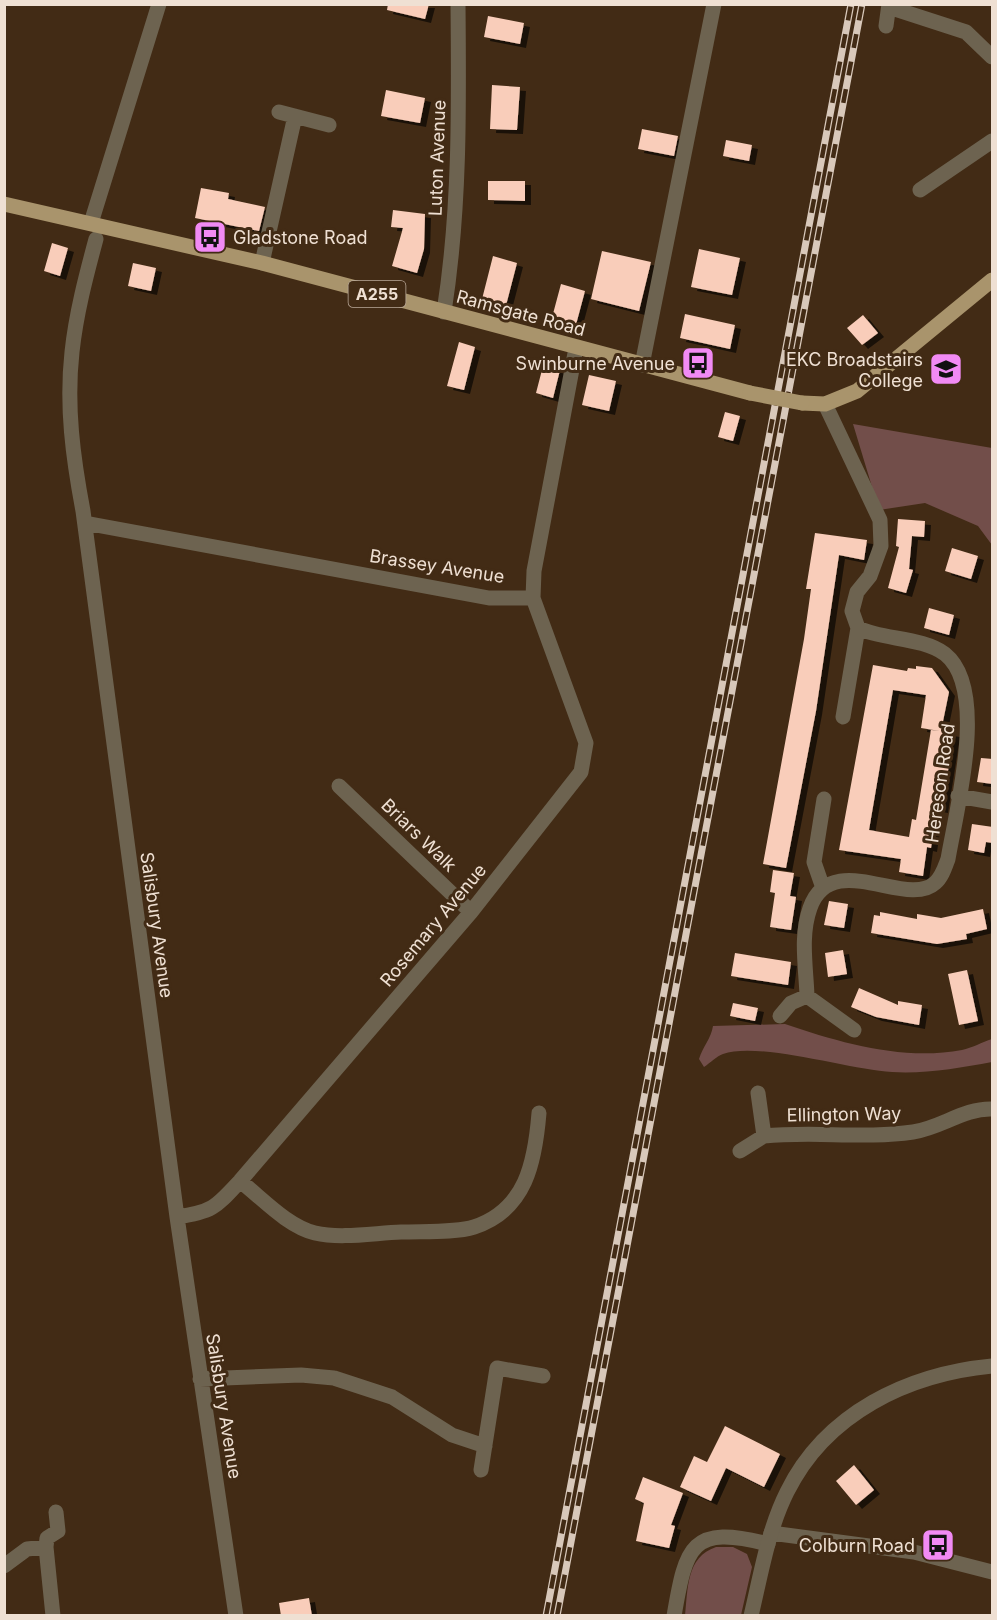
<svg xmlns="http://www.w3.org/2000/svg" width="997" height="1620" font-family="Inter,sans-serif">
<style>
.green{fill:#724e4a}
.building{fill:#f9cdba;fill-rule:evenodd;filter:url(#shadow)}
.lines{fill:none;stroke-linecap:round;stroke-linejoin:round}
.minor{stroke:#6d6350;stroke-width:15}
.tertiary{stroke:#6d6350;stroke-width:15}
.primary{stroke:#a9946c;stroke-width:15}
.rail-casing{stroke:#d8c8ba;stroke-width:7}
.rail{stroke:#422b15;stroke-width:4.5;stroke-dasharray:14;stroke-linecap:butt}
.primary-bridge{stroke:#a9946c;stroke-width:15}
.labels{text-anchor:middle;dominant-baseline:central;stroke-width:6;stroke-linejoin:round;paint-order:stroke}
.shield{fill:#422b15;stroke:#bbaa9a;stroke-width:1.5}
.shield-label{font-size:16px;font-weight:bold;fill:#efe0d3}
.street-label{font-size:18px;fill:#efe0d3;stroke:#422b15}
.poi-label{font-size:18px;fill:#efe0d3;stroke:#422b15;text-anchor:end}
</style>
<defs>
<filter id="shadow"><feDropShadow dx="6" dy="4" stdDeviation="0" flood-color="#0009"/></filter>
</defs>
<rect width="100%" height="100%" fill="#422b15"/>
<!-- green -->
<path class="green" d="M853,424L992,448V545L978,526L925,503L879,510Z
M785,1024C841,1043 903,1061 962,1050C972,1048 982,1042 992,1039V1062C960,1068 925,1074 892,1072C850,1070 758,1041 723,1054C717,1056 710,1063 704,1067L699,1059C703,1046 711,1039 713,1026Z
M716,1547H733L747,1554L752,1567L741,1615L685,1616C688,1589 686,1557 716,1547Z"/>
<!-- building -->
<path class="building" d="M388,4H429L425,19L387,10Z
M488,16L524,23L520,44L484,37Z
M492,85L520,87L517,130L490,129Z
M386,90L425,98L420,123L381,116Z
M642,129L678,136L674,156L638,149Z
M726,140L752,145L749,161L723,156Z
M488,181H525V201L488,200Z
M201,188L229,193L228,199L265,207L259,231L195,218Z
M393,210L425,214L424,249L417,273L392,266L403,228L391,227Z
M52,243L68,248L60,276L44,271Z
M699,249L740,258L732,295L691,287Z
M602,251L651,262L639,311L591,299Z
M493,256L517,263L504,313L480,307Z
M133,263L156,268L151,291L128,286Z
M561,284L585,291L574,332L550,325Z
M685,314L735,325L730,349L680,338Z
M863,315L878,333L862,345L847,328Z
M459,342L475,347L464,390L447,386Z
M543,366L560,370L553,398L536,393Z
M589,375L616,381L609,411L582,405Z
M725,412L740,416L733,441L718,437Z
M898,519L925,521L924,537L912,536L909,569L913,570L906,593L888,588L899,547L896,546Z
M815,533L867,540L864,560L839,555L816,711L786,868L763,864L804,639L811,589H806Z
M952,548L978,556L971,579L945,571Z
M929,608L954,615L949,635L924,628Z
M873,665L907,671L908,668L916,669V666L932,668L949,692L941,731L954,733L942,809L937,808L931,848L927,847L923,876L899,872L901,859L839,850ZM893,690L926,695L921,728L940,731L931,730L916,820L912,819L909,837L869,830Z
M981,758L993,759V784L977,782Z
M972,824L993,827V843L986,842L984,853L968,850Z
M773,870L794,873L790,896L796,897L791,930L770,927L775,893L770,892Z
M829,901L848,904L844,928L824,925Z
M983,909L987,929L966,934L967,939L937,944L871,933L874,915L880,916V912L917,919V914L941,918Z
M843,950L847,974L828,977L825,953Z
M735,953L791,962L788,985L731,976Z
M967,970L978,1021L959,1025L948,974Z
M859,988L898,1005V1001L922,1005L919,1025L876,1017L851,1007Z
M733,1003L758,1008L755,1021L730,1016Z
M725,1426L780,1454L764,1487L726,1468L711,1501L680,1487L694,1456L707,1462Z
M854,1465L874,1490L856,1505L836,1481Z
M643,1477L683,1493L671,1525L675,1526L669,1548L636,1541L644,1503L635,1499Z
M309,1598L312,1616H281L279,1603Z"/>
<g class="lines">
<!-- minor -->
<path class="minor" d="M889,7L966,32L992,57
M886,26L889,4
M279,112L329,125
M920,190L992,141
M91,223L159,4
M96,239C86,276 76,314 72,352C66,406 73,458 83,511L177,1217L236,1616
M262,263L295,116
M444,312C460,210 459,108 458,4
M642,365L714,4
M85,523L489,598H533
M843,717L858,628
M339,786L471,912
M958,796L992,802
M823,888L814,862L824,799
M807,996C806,967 800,936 810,908C831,848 907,909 935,883C942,877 945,867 948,859C956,811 989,689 945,654C922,637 883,640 858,628L852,611L857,592L870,576L881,546L880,520L825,404
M780,1016L791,1003L807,996L854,1030
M764,1136C814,1131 864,1139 913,1132C941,1128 964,1108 992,1109
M740,1151L764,1136L758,1093
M240,1181C262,1198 287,1226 315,1233C341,1239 374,1233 401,1232C422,1231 455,1233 474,1227C526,1210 535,1162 539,1113
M177,1217C213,1212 216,1207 240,1181L471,912L581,772L586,743L533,598L534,571L576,348
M200,1379L301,1375L334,1378L392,1397L452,1435L485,1446
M481,1470L497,1368L543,1376
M771,1533L914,1552L992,1572
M4,1566L27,1549L46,1547
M53,1616L46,1547L47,1538L58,1531L56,1512
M674,1616C686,1546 691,1524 768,1544"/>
<!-- tertiary -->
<path class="tertiary" d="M751,1616C761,1574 768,1530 787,1492C826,1413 908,1374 992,1366"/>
<!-- primary -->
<path class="primary" d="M4,204L262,263L750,393
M802,403L825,404L857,391L992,280"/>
<defs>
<path id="rail" d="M546,1616L851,4
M557,1616L862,4"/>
</defs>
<!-- rail casing -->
<use href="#rail" class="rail-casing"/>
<!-- rail -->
<use href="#rail" class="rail"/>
<!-- primary-bridge -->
<path class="primary-bridge" d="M750,393L802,403"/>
</g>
<!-- icons -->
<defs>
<symbol id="bus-square" viewBox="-11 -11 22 22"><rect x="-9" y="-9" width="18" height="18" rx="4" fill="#f18af4" stroke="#422b15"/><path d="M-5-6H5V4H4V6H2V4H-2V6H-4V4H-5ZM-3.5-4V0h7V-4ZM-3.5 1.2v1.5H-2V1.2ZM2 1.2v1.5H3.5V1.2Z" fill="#111"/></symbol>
<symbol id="university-square" viewBox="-11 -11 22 22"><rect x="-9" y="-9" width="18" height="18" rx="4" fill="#f18af4" stroke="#422b15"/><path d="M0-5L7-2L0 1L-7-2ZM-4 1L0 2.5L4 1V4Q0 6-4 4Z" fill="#111"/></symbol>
</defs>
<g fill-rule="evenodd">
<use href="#bus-square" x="191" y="218" width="38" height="38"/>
<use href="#bus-square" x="679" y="344" width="38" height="38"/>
<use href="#university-square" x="927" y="350" width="38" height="38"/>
<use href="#bus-square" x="919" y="1526" width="38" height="38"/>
</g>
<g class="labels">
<!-- shield labels -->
<rect class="shield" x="348.5" y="281" width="57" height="26" rx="4.5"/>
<g class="shield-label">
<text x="377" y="294">A255</text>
</g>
<!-- street labels -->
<g class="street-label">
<text transform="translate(437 158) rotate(-88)">Luton Avenue</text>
<text transform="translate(521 313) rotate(15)">Ramsgate Road</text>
<text transform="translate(437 566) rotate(9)">Brassey Avenue</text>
<text transform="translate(940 783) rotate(-82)">Hereson Road</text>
<text transform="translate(419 835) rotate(44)">Briars Walk</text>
<text transform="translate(157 925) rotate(82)">Salisbury Avenue</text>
<text transform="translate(433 925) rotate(-50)">Rosemary Avenue</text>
<text transform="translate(844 1114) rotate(-1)">Ellington Way</text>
<text transform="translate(224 1406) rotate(81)">Salisbury Avenue</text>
</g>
<!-- poi labels -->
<g class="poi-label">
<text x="233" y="237" text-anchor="start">Gladstone Road</text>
<text x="923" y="359">EKC Broadstairs<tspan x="923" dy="21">College</tspan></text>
<text x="675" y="363">Swinburne Avenue</text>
<text x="915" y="1545">Colburn Road</text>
</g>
</g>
<!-- border -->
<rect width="997" height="1620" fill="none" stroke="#efe0d3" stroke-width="12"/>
</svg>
